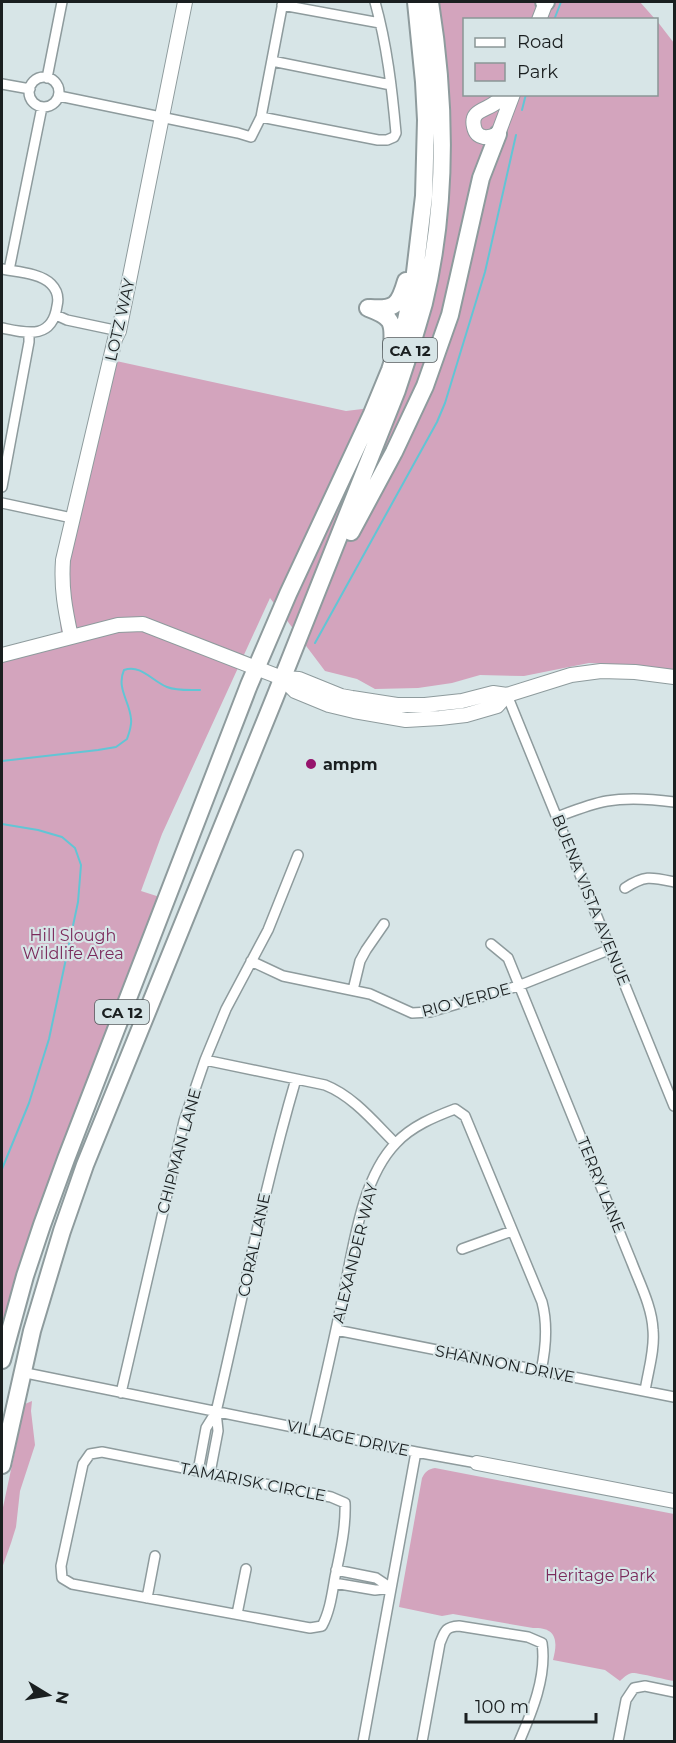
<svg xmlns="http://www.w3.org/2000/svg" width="676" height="1743" font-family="Montserrat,sans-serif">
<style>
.green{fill:#d3a4bd}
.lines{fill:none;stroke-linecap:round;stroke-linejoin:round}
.stream{stroke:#62c5d5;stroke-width:2}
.street-casing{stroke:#8e9b9d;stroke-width:12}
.secondary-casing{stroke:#8e9b9d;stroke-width:16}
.highway-casing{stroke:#8e9b9d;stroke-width:20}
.street{stroke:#fff;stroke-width:9}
.secondary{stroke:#fff;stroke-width:14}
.highway{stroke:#fff;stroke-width:16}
.poi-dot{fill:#96146c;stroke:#d7e5e7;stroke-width:2}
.labels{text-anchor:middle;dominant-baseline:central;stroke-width:4.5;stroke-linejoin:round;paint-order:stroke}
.shield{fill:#d7e5e7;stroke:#535a5c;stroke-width:1.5}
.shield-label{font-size:15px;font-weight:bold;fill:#1a1f20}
.street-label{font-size:16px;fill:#1a1f20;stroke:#d7e5e7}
.poi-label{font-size:16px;font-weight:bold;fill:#1a1f20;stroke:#d7e5e7;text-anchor:start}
.park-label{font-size:16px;fill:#7b2b5c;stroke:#d7e5e7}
</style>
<rect width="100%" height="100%" fill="#d7e5e7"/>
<!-- green -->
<path class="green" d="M439,2H640L655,19L464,20V94H656L657,21L674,43V672L631,665L589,663L524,676L480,675L452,683L418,688L375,689L357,679L325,671L270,598L162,834L141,891L166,899L2,1360V648L61,632L55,568L107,359L346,411L395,405L446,67Z
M32,1401L31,1411L35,1445L20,1491L16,1527L11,1543L2,1568V1512L25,1404Z
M435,1468L674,1514V1681C667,1680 636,1672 632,1673C627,1674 623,1678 620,1681L605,1670L553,1660C558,1641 557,1627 533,1628L453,1614L442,1616L399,1607L422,1478C425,1472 428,1469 435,1468Z"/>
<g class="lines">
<!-- stream -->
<path class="stream" d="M554,20L561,2
M522,110L526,94
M315,643L437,422L445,403L485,272L516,135
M2,761L98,750L116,747L127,739C129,733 132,726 131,719C130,702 116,688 124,670C141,664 152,681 167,687C177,691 189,690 200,690
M2,824L38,830L62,837L75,848L81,865L78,902L49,1039L29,1103L2,1169"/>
<defs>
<path id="street" d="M282,5L380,23
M272,61L391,85
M29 92a15 15 0 1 1 30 0a15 15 0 1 1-30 0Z
M47,78L62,2
M2,84L30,89
M59,96L238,133L251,137L261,117L283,2
M261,117L378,140H387L394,137L396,133C392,89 387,45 375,2
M2,269C17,272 40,273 51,284C57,290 59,298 57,306C52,340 27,333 2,328
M9,270L42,107
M56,315L67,320L119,331
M2,487L29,342V333
M2,503L72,518
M507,695L674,1106
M557,817C573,811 590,804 607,801C629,797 652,799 674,802
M625,888C645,875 651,877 674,882
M491,944L508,958L632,1263C640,1284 652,1307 653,1330C655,1350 648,1371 645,1391
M251,961L283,976L370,994L412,1013L430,1012L518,986L611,949
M353,990L360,961L366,950L384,924
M205,1060L325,1085C353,1096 374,1122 395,1143
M462,1249L512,1231
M336,1330L674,1397
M21,1372L416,1452L477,1463
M121,1393L184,1121L205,1060L226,1009L268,930L298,855
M313,1431C323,1388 333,1345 342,1301C353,1252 360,1180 396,1143C412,1126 434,1117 455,1109L465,1116L542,1302C548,1325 546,1348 541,1371
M102,1452L331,1497L345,1503C346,1528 340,1553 335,1577C332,1594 330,1611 322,1626L310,1628L72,1584L62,1578L61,1566L83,1464L90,1454Z
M198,1471L206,1428L216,1412C242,1301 264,1188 296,1079
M210,1473L218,1431L216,1412
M336,1570L376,1578L391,1588
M334,1583L375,1590L391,1588
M147,1598L155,1556
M237,1614L246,1569
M363,1742L416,1452
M422,1742L440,1643C445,1631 445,1627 459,1626L528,1637L542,1643C547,1676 532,1712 519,1742
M618,1742L626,1700L634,1688L645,1686L674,1692"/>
<path id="secondary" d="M539,20L546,2
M504,94C494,112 469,106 474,127C475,132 478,136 484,137C489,138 493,136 498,134L513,94
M71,637C65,609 61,588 63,560L115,339L119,331L185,2
M2,655L118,625L143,624L282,678L299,679L341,696L352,698L397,705H425L462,701L493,693L507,695L571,675L601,671L635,672L674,677
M282,678L295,691L329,705L354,711L406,720L440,718L466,715L497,706L507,695
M477,1463L674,1501"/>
<path id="highway" d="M544,2H546
M368,308C392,317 394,321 392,347
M370,308C395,310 399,305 406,281
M351,532L394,452L425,386L450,315L481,178L498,134
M2,1360L25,1276L42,1225L66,1159L249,685L288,594L371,416L390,370L406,320L414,281L424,196L426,120L424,82L416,2
M2,1465L32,1331L62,1231L85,1165L275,697L397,390C407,361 416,332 424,303C448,203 446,102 430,2"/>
</defs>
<!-- street casing -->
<use href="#street" class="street-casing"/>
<!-- secondary casing -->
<use href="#secondary" class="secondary-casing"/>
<!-- highway casing -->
<use href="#highway" class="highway-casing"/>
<!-- street -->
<use href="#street" class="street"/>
<!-- secondary -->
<use href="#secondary" class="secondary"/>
<!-- highway -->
<use href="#highway" class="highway"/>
</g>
<!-- markers -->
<circle class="poi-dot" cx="311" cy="764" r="6"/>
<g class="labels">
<!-- shield labels -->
<g class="shield">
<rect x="383" y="338" width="54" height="24" rx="4.5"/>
<rect x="95" y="1000" width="54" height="24" rx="4.5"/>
</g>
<g class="shield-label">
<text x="410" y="350">CA 12</text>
<text x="122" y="1012">CA 12</text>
</g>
<!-- street labels -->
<g class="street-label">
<text transform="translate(120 320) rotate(-77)">LOTZ WAY</text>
<text transform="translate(591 900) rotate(68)">BUENA VISTA AVENUE</text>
<text transform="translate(466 1000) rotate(-15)">RIO VERDE</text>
<text transform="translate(179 1151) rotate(-75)">CHIPMAN LANE</text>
<text transform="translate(601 1185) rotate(68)">TERRY LANE</text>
<text transform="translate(254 1245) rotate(-78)">CORAL LANE</text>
<text transform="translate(355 1253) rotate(-76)">ALEXANDER WAY</text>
<text transform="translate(505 1364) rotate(11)">SHANNON DRIVE</text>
<text transform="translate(348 1438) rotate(12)">VILLAGE DRIVE</text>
<text transform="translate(253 1482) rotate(11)">TAMARISK CIRCLE</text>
</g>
<!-- poi labels -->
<g class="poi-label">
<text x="323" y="764">ampm</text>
</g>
<!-- park labels -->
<g class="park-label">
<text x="73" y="935">Hill Slough<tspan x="73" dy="18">Wildlife Area</tspan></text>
<text x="600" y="1575">Heritage Park</text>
</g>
</g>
<!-- border -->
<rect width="676" height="1743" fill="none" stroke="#1a1f20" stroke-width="6"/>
<!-- legend -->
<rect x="463" y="18" width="195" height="78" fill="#d7e5e7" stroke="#8b9697" stroke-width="1.5"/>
<rect x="475" y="38" width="30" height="9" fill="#ffffff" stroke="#8b9697" stroke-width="1.5"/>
<text x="517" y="48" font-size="18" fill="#1a1f20">Road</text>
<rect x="475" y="63" width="30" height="18" fill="#d3a4bd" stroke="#8b9697" stroke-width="1.5"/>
<text x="517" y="78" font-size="18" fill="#1a1f20">Park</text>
<!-- north arrow -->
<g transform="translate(48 1695) rotate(101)" stroke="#d7e5e7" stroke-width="4.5" paint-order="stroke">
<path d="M0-4.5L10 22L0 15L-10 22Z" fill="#1a1f20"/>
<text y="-9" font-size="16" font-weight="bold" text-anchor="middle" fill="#1a1f20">N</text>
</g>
<!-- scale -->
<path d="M466 1713v9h130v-9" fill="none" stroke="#1a1f20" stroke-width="3"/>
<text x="475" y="1713" font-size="18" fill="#1a1f20" stroke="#d7e5e7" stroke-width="4.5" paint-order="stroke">100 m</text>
</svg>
